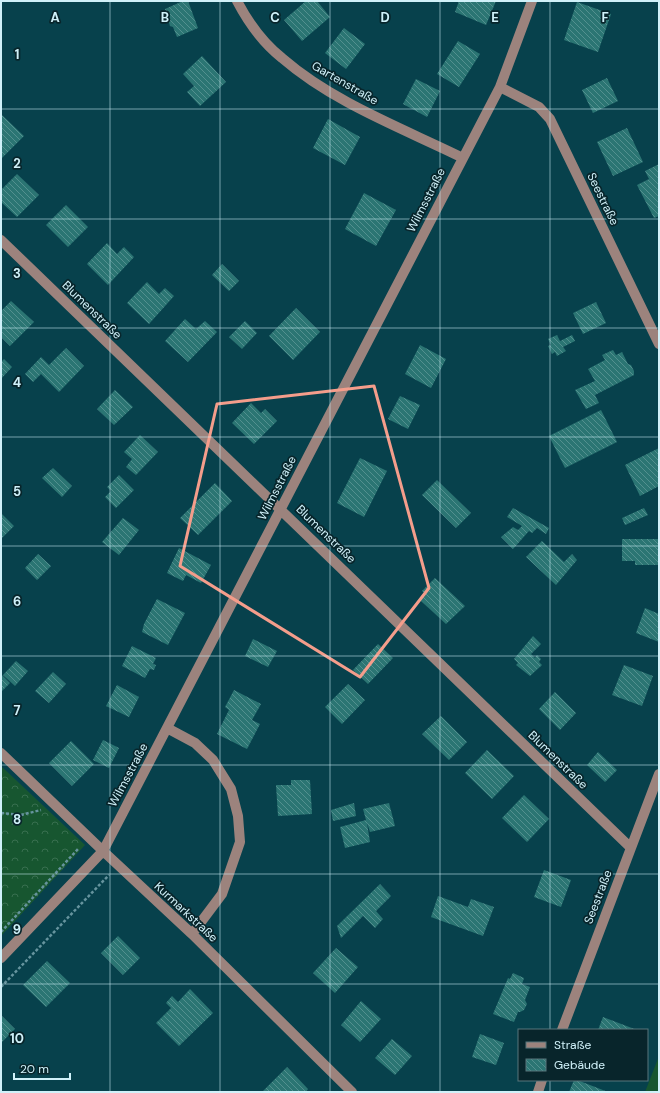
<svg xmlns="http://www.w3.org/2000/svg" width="660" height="1093" font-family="'DM Sans',sans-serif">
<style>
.green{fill:#175630}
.forest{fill:url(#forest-crowns)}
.building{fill:url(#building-back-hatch)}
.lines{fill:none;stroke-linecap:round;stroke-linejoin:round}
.path{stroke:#66949e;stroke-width:2.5;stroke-dasharray:3 2;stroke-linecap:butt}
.minor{stroke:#9c837d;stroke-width:10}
.marked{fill:none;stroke:#f49d8b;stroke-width:3;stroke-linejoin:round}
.grid{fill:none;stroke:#d0f1f9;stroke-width:1;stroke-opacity:0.55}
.labels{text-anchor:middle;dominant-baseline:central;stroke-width:3.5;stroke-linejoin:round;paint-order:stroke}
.street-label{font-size:12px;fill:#d0f1f9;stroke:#08252b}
.grid-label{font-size:13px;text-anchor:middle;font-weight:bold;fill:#d0f1f9;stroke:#08252b;stroke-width:3.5;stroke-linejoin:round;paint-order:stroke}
</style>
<defs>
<pattern id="forest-crowns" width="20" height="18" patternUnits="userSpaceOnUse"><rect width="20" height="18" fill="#175630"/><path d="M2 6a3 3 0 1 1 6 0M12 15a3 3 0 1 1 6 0" fill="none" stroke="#386f4f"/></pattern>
<pattern id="building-back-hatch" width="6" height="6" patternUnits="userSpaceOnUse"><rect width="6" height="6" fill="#2b7573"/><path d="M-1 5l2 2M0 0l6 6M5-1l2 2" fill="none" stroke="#53908f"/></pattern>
</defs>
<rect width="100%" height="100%" fill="#07414c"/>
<!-- green -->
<path class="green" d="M659,1056V1092H645Z"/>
<!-- forest -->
<path class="forest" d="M1,766L85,845L1,936Z"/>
<!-- building -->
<path class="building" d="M183,1H188L198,28L177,37L173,27L170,26L165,9Z
M306,1H317L330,17L302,41L284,20Z
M459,1H496L486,25L455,12Z
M577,2L611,14L598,52L564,40Z
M344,28L365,44L346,69L325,53Z
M458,41L480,54L459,87L437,74Z
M202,56L226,82L200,106L187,92L194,86L183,74Z
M607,78L618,101L593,113L582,90Z
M416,79L440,91L427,117L403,104Z
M2,115L24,136L1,159V116Z
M328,119L360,137L345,165L313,148Z
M627,128L643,162L613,176L597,142Z
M659,164V216L654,218L637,185L649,179L645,171Z
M17,174L39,195L17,217L1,202V190Z
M364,193L396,210L376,246L345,229Z
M66,205L88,227L68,247L46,225Z
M107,243L117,254L124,247L134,257L108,285L87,264Z
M222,264L239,281L229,291L212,275Z
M147,282L159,294L165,288L174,296L149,324L127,303Z
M11,301L34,322L10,346L1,337V311Z
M596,302L606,323L583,334L573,313Z
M296,308L320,332L293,360L269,336Z
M185,319L196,329L205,321L217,332L188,362L165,341Z
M245,321L257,333L242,349L229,337Z
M557,335L560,341L572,335L575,341L563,347L566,351L557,356L555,352L552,354L548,346L551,345L548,339Z
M420,345L446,359L431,388L405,374Z
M66,348L84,366L59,392L41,374L33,382L25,374L41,357L49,365Z
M613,350L616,355L622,352L628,364L631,365L634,371V375L595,395L599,403L586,409L575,390L595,381L588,369L605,360L602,355Z
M4,359L12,367L1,379V362Z
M115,390L133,407L114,425L97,409Z
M400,396L420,405L408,429L388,419Z
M251,403L261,413L265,409L277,421L254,444L232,423Z
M601,410L617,442L565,468L549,436Z
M140,435L158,452L136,475L126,467L132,459L124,452Z
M659,448V486L640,496L625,465Z
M360,458L387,471L364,517L337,503Z
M53,468L72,486L62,497L42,478Z
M119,475L134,490L116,508L105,497L111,491L107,487Z
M437,480L471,513L456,528L422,495Z
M215,483L232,501L198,535L180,518Z
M513,508L549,528L546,534L537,528L532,533L529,531L513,549L501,537L513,527L518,530L522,526L507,517Z
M644,508L648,515L625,525L622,518Z
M1,513L14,526L1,539Z
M123,518L139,530L119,555L102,542Z
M622,539H659V571H658V565H635V561H622Z
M542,541L564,562L572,554L577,560L556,585L526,557Z
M179,548L211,565L201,583L186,575L183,581L167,573Z
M38,554L51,566L37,580L25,568Z
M435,578L465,606L446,624L420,600L426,594L422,591Z
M157,599L185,613L168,645L142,632L144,624Z
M645,608L659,614V642L636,633Z
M533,636L541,644L531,654L535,658L537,655L541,659L539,662L542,665L530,676L516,665L518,663L514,659Z
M253,639L277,651L268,667L245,656Z
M378,644L393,658L368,684L353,670Z
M132,646L156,658L153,664L156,665L154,670L150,669L145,678L122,666Z
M16,661L28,671L15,686L3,675Z
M624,665L653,676L642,706L612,695Z
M53,672L66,684L49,703L35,691Z
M1,674L10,683L1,692Z
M348,684L365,700L342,724L325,707Z
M117,685L139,697L129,717L106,706Z
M234,690L261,704L252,720L260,724L247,749L217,734L229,710L225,707Z
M555,692L576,713L560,730L539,709Z
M441,716L467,742L449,760L422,734Z
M103,740L119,748L109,768L93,760Z
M71,741L94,764L72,786L49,763Z
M487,750L514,776L492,799L465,773Z
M598,752L617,770L605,782L587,765Z
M291,780H310L312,814L278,816L276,785H291Z
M524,795L549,819L527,842L502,818Z
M354,803L356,816L333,821L331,810Z
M389,803L395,826L370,832L367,823L370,842L345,848L340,827L366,820L363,809Z
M544,870L571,880L561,907L534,897Z
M380,884L391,896L376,911L383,919L375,928L363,916L341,938L337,926Z
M438,896L468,907L471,899L494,907L483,936L431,917Z
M118,936L140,958L123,975L101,953Z
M336,948L358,967L335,993L313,973Z
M47,961L70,983L46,1007L23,985Z
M513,973L524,978L522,984L530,987L525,1000L527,1004L524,1010L520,1012H518L514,1022L493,1014L508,978L510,979Z
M190,989L213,1013L179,1046L156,1023L171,1008L166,1003L172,996L178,1002Z
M361,1001L381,1019L360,1042L341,1025Z
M1,1015L15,1029L1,1043Z
M603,1017L637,1030H598Z
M480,1034L504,1043L496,1065L472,1057Z
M392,1039L412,1056L395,1075L375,1058Z
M287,1067L308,1089L306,1092H262Z
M574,1080H577L608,1092H569Z"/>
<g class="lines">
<!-- path -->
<path class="path" d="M1,813L21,815L41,810
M1,932L79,848
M1,987L109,875"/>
<!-- minor -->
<path class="minor" d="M237,1C248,22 263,43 282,58C334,103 402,128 463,158
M500,87L539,107L550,119L659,344
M1,240L631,848
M167,728L195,743L213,760L231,789L238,816L240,842L222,894L192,934
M1,753L103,851L192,934L352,1092
M1,958L103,851L500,87L532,1
M562,1030L659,774
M538,1092L542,1080"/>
</g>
<!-- marked area -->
<path class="marked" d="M374,386L429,588L360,677L180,566L217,404Z"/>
<!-- grid -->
<path class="grid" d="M110,1V1092M220,1V1092M330,1V1092M440,1V1092M550,1V1030M1,109H659M1,219H659M1,328H659M1,437H659M1,546H659M1,656H659M1,765H659M1,874H659M1,984H659M550,1080V1092"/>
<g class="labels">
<!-- street labels -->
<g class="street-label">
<text transform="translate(345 83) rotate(30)">Gartenstraße</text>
<text transform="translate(603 199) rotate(64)">Seestraße</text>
<text transform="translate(426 200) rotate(-63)">Wilmsstraße</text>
<text transform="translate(92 310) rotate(44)">Blumenstraße</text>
<text transform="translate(277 488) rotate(-63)">Wilmsstraße</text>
<text transform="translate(326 534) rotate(44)">Blumenstraße</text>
<text transform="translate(558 760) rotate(44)">Blumenstraße</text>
<text transform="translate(128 775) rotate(-62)">Wilmsstraße</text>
<text transform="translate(598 897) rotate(-69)">Seestraße</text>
<text transform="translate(186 912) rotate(43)">Kurmarkstraße</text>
</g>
</g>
<g class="grid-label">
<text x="55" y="22">A</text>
<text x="165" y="22">B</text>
<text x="275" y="22">C</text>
<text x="385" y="22">D</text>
<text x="495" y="22">E</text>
<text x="605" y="22">F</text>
<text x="17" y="59">1</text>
<text x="17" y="168">2</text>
<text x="17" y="278">3</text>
<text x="17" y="387">4</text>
<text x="17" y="496">5</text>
<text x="17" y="606">6</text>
<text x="17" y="715">7</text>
<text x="17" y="824">8</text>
<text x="17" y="934">9</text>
<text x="17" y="1043">10</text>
</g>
<!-- border -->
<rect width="660" height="1093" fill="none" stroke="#d0f1f9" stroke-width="4"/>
<!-- legend -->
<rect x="518" y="1029" width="130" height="52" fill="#08252b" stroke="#58777d"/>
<rect x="526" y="1042" width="20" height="6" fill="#9c837d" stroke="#58777d"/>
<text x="554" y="1049" font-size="12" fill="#d0f1f9">Straße</text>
<rect x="526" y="1059" width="20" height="12" fill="url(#building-back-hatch)" stroke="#58777d"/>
<text x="554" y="1069" font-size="12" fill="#d0f1f9">Gebäude</text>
<!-- scale -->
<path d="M14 1073v6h56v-6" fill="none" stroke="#d0f1f9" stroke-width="2"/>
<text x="20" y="1073" font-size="12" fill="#d0f1f9" stroke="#08252b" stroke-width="3" paint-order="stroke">20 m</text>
</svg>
